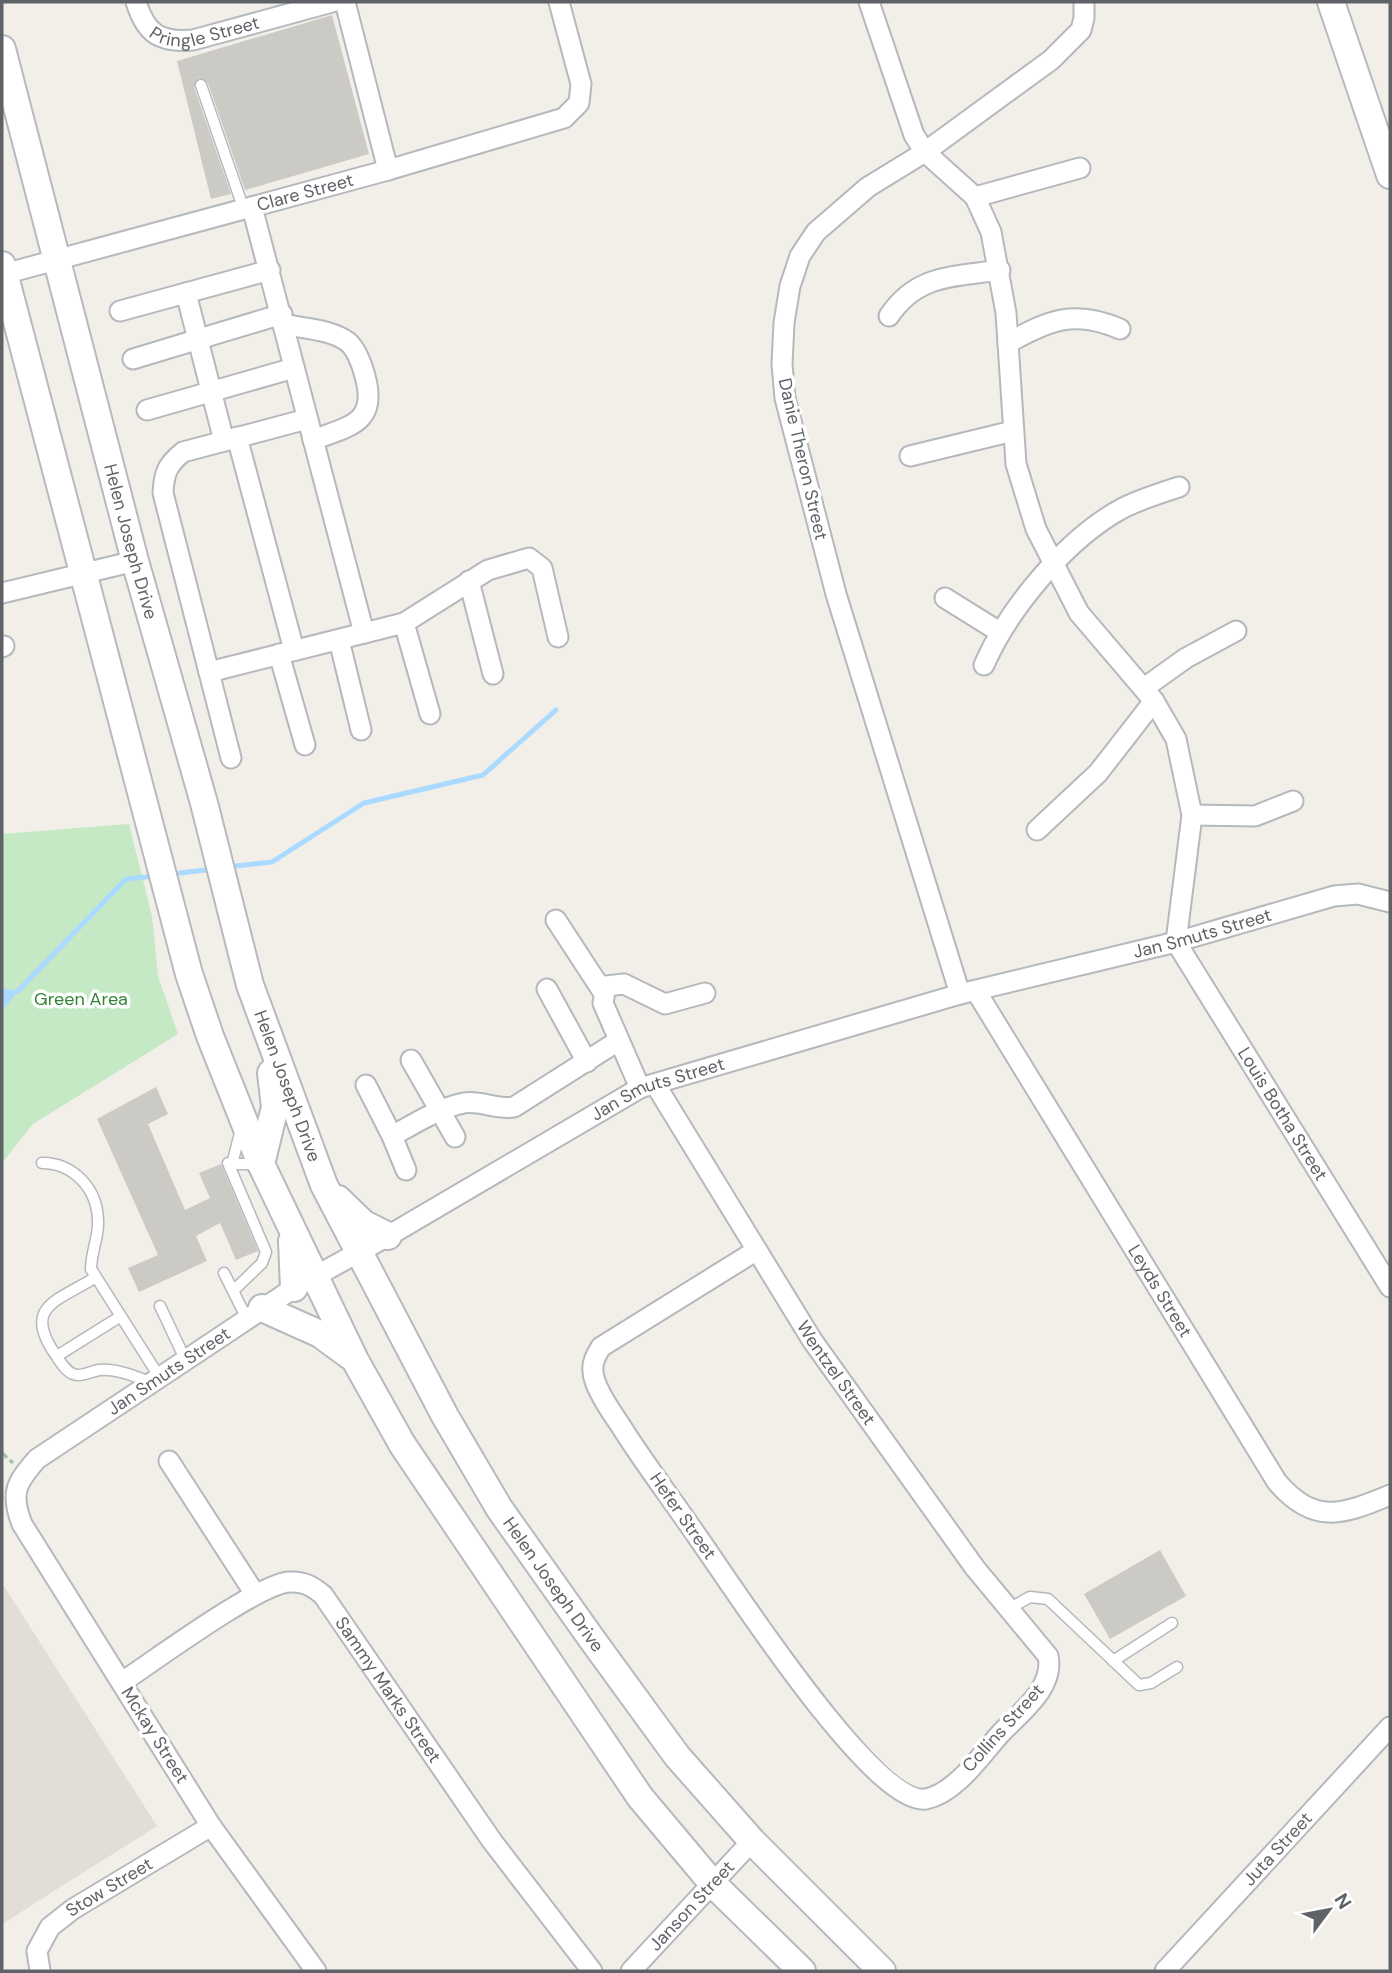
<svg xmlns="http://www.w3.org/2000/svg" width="1392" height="1973" font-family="'DM Sans',sans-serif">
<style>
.education{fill:#e1ded6}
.park{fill:#c5e8c5}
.water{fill:url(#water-ripples)}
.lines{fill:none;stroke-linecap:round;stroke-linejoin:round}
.stream{stroke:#aadaff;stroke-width:5}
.building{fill:#cccac5}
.lane-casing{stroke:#b5b8bc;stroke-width:13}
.street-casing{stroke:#b5b8bc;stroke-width:23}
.secondary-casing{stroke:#b6babf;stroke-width:30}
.path{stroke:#9cc7a9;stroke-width:3.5;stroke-dasharray:7 3.5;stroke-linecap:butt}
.lane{stroke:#fff;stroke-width:10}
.street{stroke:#fff;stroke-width:19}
.secondary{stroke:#fff;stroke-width:26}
.labels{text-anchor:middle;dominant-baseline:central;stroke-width:7;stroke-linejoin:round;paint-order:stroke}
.street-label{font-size:18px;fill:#5f6368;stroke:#fff}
.park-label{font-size:18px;fill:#348238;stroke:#fff}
</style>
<defs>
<pattern id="water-ripples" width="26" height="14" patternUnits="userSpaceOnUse" patternTransform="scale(1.75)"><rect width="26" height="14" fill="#aadaff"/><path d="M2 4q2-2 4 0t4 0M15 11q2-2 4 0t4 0" fill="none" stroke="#8eb4d2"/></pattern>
</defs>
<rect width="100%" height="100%" fill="#f1efe8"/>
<!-- education -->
<path class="education" d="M2,1583L157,1826L2,1924Z"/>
<!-- park -->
<path class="park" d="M129,824L152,916L158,976L178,1034L33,1124L2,1163V834Z"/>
<!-- water -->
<path class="water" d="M2,988L18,991L2,1011Z"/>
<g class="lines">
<!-- stream -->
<path class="stream" d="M227,867L272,862L364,803L483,775L556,710
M171,874L214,869
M18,991L126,879L154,876"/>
</g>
<!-- building -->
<path class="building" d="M332,15L369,154L245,190L208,83L199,78L194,87L231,194L211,199L177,61Z
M156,1087L168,1114L148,1124L185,1210L210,1198L199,1173L221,1164L258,1251L236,1260L220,1223L196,1236L207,1261L139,1292L128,1268L158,1255L97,1119Z
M1160,1550L1186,1596L1110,1639L1084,1594Z"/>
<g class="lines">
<defs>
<path id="lane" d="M201,85L244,210
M241,1129L232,1164H257
M42,1163C73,1163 97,1188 98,1220C99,1237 91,1252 91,1269L160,1378
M228,1163L266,1252L262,1263L233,1291
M224,1273L247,1319
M96,1277C58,1301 22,1306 55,1354C60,1361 67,1375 78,1375C85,1375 93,1371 99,1370C116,1368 137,1377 152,1383
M160,1306L186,1361
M57,1356L121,1316
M1010,1608L1030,1597L1048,1599L1139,1685L1151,1683L1177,1667
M1113,1661L1172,1623"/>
<g id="street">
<path id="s1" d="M136,2C146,34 160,43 193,40L332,2"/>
<path d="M345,2L388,170"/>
<path id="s2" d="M869,2L914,135L925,152L975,197L991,232L1006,313L1016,464L1036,529L1079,613L1154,701L1176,739L1192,815L1176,942L1390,1287"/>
<path d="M975,197L1080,168"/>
<path id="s3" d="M4,274L388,170L564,118L579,103L581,84L559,2"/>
<path d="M186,293L224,441"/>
<path d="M120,311L270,270"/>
<path d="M889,316C917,274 954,277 1000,270"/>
<path d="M284,324C304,329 331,329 348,342C357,350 362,365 365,376C378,423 350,426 313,440"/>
<path d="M1008,343C1049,320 1075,309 1120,329"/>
<path d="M133,359L282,314"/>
<path d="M147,410L294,368"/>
<path d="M237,437L294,650"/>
<path d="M910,456L1013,431"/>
<path d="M469,581L493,674"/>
<path d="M2,593L135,561"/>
<path d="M945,598L998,631"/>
<path d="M404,623L430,714"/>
<path d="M364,633L404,623L488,570L529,558L542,568L558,637"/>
<path d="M339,640L361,730"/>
<path d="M2,647L4,646"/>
<path d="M279,654L305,745"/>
<path d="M984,665C1009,608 1067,538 1123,508C1141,499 1160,493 1179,487"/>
<path d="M209,672L364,633L252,207"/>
<path d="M1144,688L1186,658L1236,631"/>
<path d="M231,758L163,493C164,473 167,465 183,452L307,419"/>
<path d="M1192,815L1255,816L1293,801"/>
<path d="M1037,830L1098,773L1154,701"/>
<path d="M556,920L603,992"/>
<path d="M547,989L587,1062"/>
<path id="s4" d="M976,991L1277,1482C1314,1525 1342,1515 1390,1495"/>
<path d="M960,994L836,594L785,398L782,364L784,323L790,286L800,256L816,232L868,187L925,152L1051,60L1081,30L1084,18V2"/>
<path d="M411,1060L455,1137"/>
<path id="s5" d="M655,1084L812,1340L975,1568L1048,1656C1055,1687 1021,1712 1001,1733C982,1754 956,1793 926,1799C874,1807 729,1581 697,1536C673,1501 647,1467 624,1431C614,1415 601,1399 595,1381C590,1367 594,1358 601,1347L757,1250"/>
<path d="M366,1085L392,1136C414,1124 439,1108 464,1103C480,1100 497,1110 514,1107L618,1041"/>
<path d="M640,1088L603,1003L606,986L624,984L665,1004L705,993"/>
<path d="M392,1136L406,1170"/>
<path d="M169,1461L255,1594"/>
<path id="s6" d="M122,1682C154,1661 258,1584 289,1582C304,1581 312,1586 323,1595L492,1841L592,1971"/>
<path id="s7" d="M40,1971L37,1951L50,1927L73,1909L211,1826"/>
<path id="s8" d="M316,1971L211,1826L22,1524C10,1493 16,1483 37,1459L294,1288L388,1236L640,1088L960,994L1176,942L1334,896L1358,894L1390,902"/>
<path id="s9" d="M631,1971L752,1841"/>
<path id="s10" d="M1165,1971L1390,1727"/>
</g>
<g id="secondary">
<path d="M1331,2L1390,175"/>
<path id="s11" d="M2,49L135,561L204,803L250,985L324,1185L445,1416L499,1508L591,1638L677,1756L752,1841L882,1971"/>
<path d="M2,265L189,974L210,1036L261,1164L355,1360L402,1444L640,1797L713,1884L802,1971"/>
<path d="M261,1164L275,1107L271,1073"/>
<path d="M338,1199L364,1224L388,1236"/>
<path d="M292,1241L294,1288"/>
<path d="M262,1308L320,1334L350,1356"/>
</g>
</defs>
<!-- lane casing -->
<use href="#lane" class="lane-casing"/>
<!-- street casing -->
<use href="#street" class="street-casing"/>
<!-- secondary casing -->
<use href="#secondary" class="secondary-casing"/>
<!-- path -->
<path class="path" d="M2,1453L13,1463"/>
<!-- lane -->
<use href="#lane" class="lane"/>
<!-- street -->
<use href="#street" class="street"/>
<!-- secondary -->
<use href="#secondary" class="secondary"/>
</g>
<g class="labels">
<!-- street labels -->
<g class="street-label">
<text stroke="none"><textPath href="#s1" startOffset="89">Pringle Street</textPath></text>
<text stroke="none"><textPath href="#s3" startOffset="312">Clare Street</textPath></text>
<text transform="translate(803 459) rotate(77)">Danie Theron Street</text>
<text stroke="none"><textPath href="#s11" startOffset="509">Helen Joseph Drive</textPath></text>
<text stroke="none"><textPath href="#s8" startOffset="1899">Jan Smuts Street</textPath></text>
<text stroke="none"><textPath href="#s11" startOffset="1076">Helen Joseph Drive</textPath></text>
<text stroke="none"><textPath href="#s8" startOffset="1332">Jan Smuts Street</textPath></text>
<text stroke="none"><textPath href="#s2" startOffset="1230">Louis Botha Street</textPath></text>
<text stroke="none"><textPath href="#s4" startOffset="352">Leyds Street</textPath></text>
<text stroke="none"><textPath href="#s8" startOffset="766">Jan Smuts Street</textPath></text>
<text stroke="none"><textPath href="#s5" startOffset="341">Wentzel Street</textPath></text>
<text transform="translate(683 1516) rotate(55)">Hefer Street</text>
<text stroke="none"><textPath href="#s11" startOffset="1643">Helen Joseph Drive</textPath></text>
<text stroke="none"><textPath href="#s6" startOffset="348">Sammy Marks Street</textPath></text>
<text transform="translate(1003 1728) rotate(-48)">Collins Street</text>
<text transform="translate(155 1735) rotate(58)">Mckay Street</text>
<text stroke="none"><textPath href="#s10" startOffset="166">Juta Street</textPath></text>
<text stroke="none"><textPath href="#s7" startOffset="119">Stow Street</textPath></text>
<text stroke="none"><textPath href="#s9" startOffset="89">Janson Street</textPath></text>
</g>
<!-- park labels -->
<g class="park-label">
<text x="81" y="999">Green Area</text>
</g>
</g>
<!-- border -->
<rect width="1392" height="1973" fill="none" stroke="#5f6368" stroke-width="7"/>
<!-- north arrow -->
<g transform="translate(1329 1910) rotate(58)" stroke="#ffffff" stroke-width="5" paint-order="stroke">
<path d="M0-5L12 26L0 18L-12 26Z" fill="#5f6368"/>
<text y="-10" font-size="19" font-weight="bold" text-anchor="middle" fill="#5f6368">N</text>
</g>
</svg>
